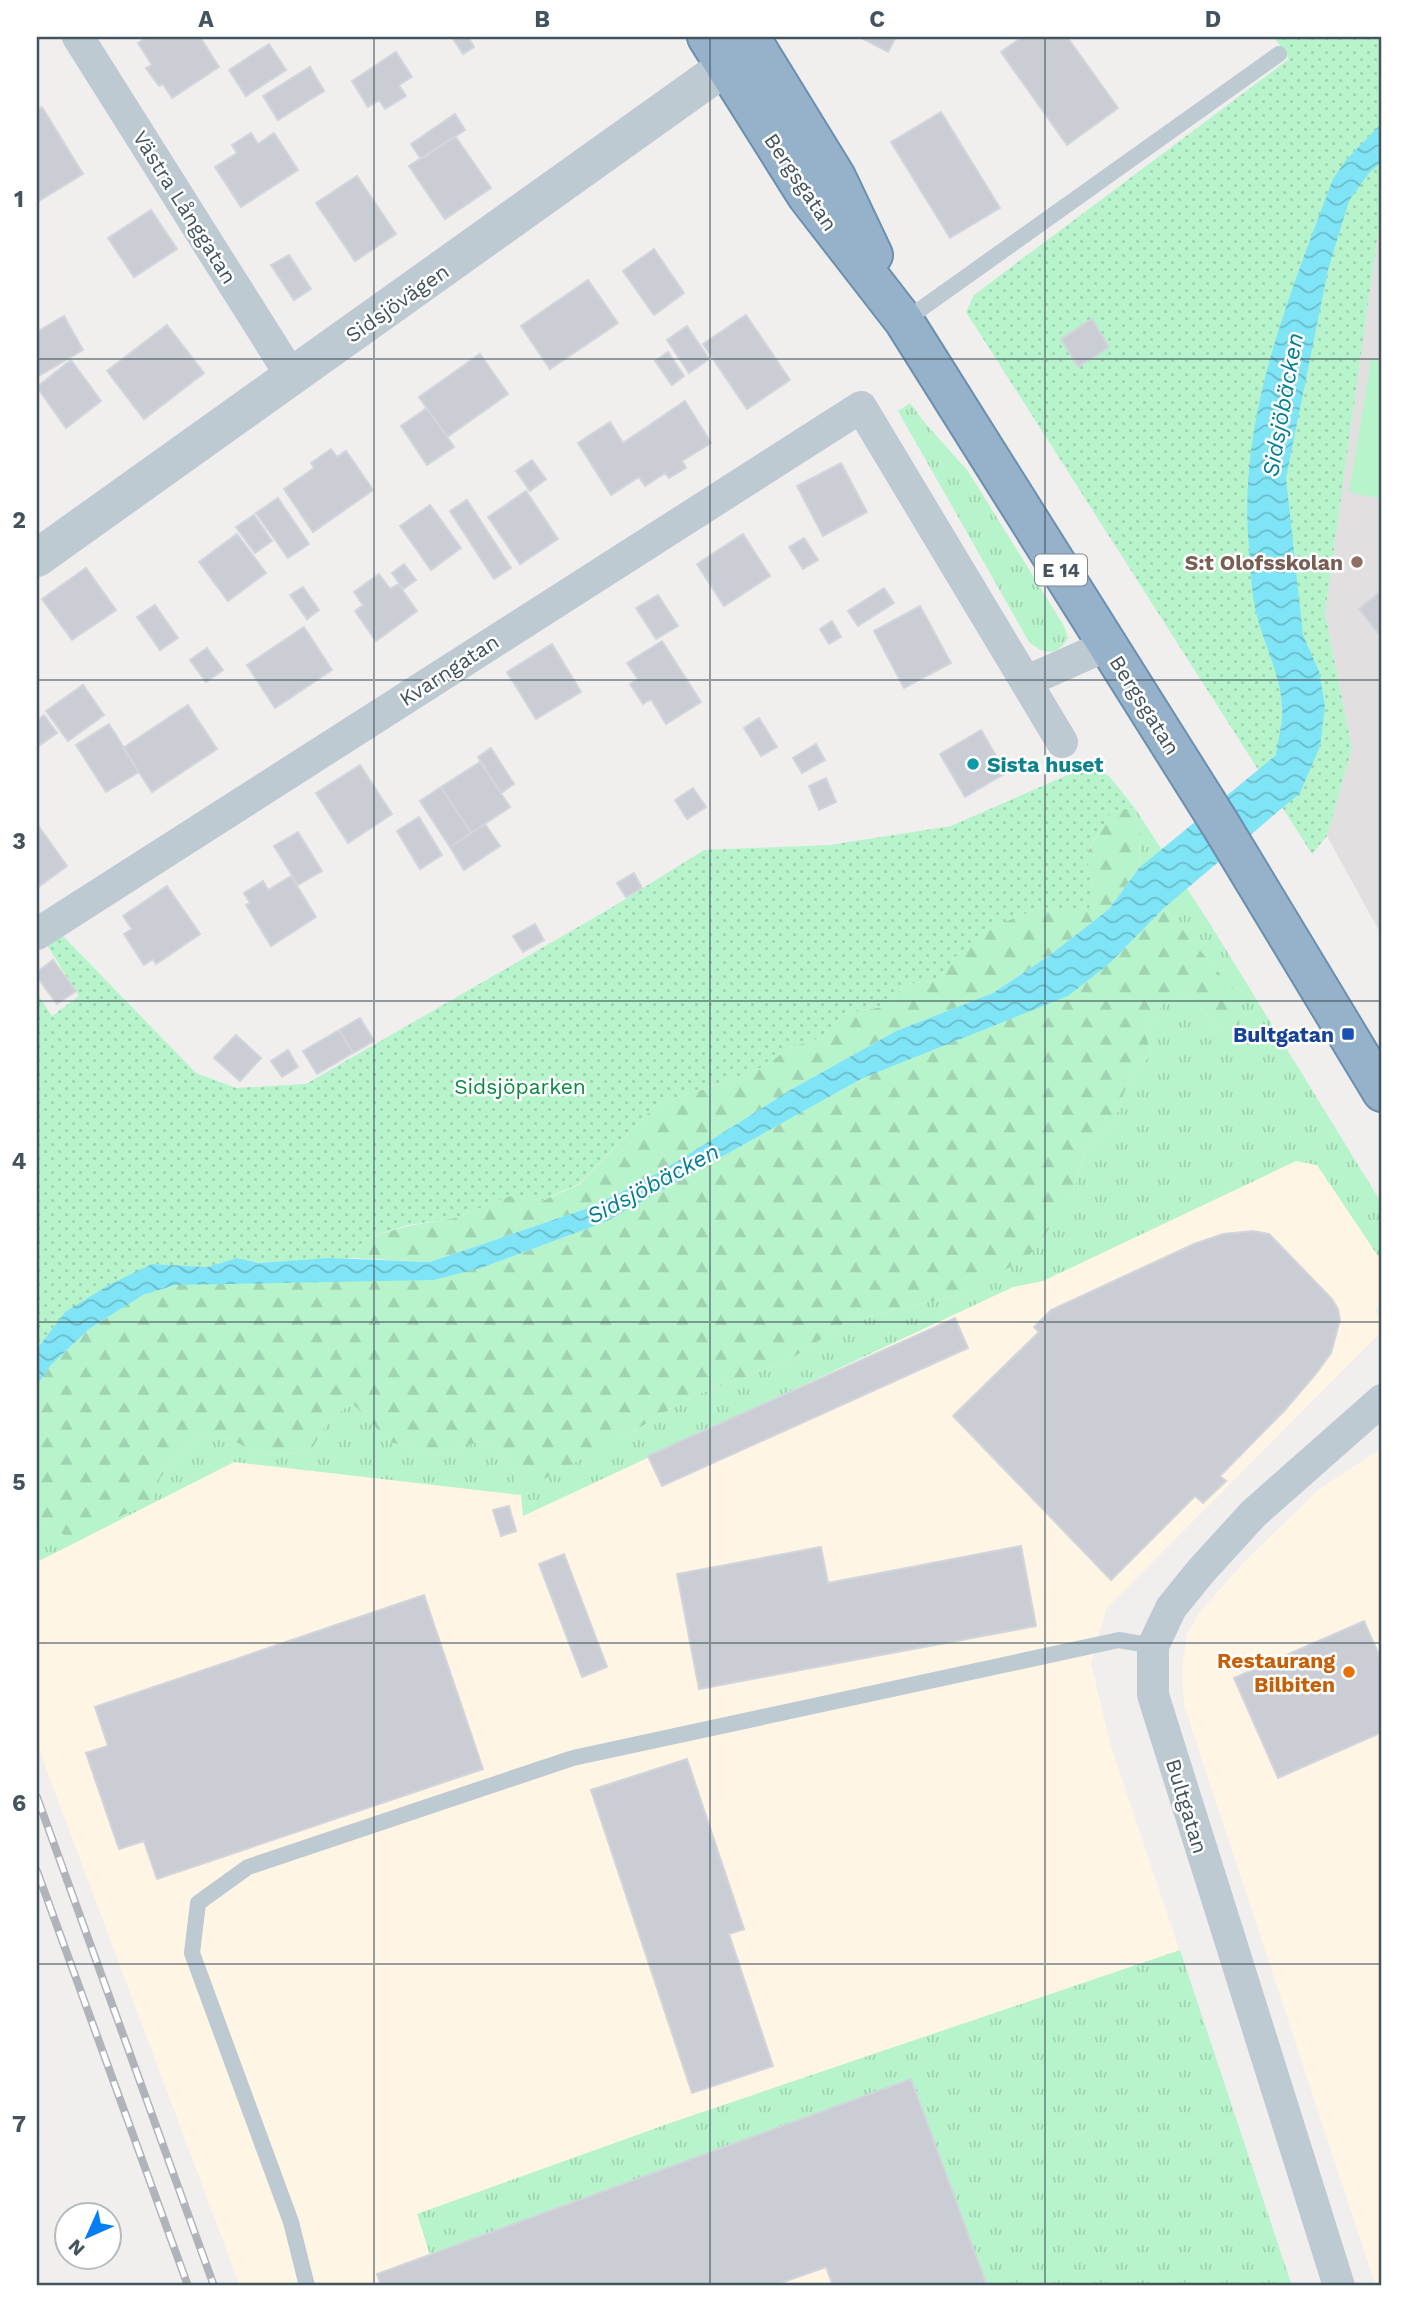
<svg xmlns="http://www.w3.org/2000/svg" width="1419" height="2323" font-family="'Work Sans',sans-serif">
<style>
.commercial{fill:#fef5e5}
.education{fill:#e2dfe0}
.grass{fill:url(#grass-tufts)}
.forest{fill:url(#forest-firs)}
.park{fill:url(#park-dots)}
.garden{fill:#b7f4cb}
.water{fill:url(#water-waves)}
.building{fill:#caced4;stroke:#d2d5db;stroke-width:2}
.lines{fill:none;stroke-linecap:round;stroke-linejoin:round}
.trunk-casing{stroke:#6b90af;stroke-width:42}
.service{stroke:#bdcad2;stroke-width:16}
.minor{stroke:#bdcad2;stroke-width:32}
.tertiary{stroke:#bdcad2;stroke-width:38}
.trunk{stroke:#96b2ca;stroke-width:38}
.rail-casing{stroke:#b0b4ba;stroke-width:8}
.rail{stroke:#fff;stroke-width:5;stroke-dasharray:16;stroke-linecap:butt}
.grid{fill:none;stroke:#44545e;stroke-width:2;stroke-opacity:0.55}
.education-dot{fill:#8d6e63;stroke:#fff;stroke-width:2.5}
.culture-dot{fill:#0f9aa8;stroke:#fff;stroke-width:2.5}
.transit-dot{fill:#1a4fb4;stroke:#fff;stroke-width:2.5}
.food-dot{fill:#e8710a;stroke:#fff;stroke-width:2.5}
.labels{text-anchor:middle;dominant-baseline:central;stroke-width:5;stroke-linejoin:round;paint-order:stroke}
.shield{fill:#fff;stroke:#7c878e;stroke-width:2}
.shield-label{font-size:19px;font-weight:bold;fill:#44545e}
.street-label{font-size:21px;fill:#44545e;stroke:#fff}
.education-label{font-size:21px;font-weight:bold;fill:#785e54;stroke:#fff;text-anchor:end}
.culture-label{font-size:21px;font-weight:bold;fill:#0d838f;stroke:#fff;text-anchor:start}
.transit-label{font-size:21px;font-weight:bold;fill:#164399;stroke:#fff;text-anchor:end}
.park-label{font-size:21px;fill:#0c8842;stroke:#fff}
.food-label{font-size:21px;font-weight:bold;fill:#c56008;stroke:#fff;text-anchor:end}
.water-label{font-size:23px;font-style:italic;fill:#037f94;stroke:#fff}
.neatline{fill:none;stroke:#44545e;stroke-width:2.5}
.grid-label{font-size:23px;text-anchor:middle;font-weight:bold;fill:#44545e}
</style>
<defs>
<pattern id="grass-tufts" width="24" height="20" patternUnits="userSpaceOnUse" patternTransform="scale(1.75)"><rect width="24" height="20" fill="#b7f4cb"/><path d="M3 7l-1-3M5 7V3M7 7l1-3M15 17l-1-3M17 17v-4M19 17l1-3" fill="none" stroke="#9fd3b1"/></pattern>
<pattern id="forest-firs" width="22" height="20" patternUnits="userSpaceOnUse" patternTransform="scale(1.75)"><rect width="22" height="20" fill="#b7f4cb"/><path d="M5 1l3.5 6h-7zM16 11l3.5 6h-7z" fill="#9fd3b1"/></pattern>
<pattern id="park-dots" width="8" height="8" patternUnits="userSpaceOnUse" patternTransform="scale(1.75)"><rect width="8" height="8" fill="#b7f4cb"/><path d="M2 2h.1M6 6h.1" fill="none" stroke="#9fd3b1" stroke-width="1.8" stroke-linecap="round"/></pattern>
<pattern id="water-waves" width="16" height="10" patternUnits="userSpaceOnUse" patternTransform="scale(1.75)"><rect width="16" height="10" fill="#7fe5f6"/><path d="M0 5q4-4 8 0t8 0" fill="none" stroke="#6abcca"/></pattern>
</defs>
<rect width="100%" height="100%" fill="#f1eeee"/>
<!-- commercial -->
<path class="commercial" d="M1296,1161L1317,1165L1382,1262V1297L1375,1312L1382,1321V1331L1106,1609L1091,1663L1110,1743L1292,2286H240L37,1744V1562L234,1462L521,1495L524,1516L1013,1287L1043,1281Z
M1382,1448V2286H1376L1184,1705L1182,1670L1187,1634L1200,1612L1244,1562L1319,1489Z"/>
<!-- education -->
<path class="education" d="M1382,215V936L1327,836L1352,747L1325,613L1380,217Z"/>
<!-- grass -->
<path class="grass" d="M910,403L925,423L968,471L1064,626L1068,638C1058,656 1044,655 1029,642L898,411Z
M1134,807L1212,927L1382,1204V1262L1317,1165L1296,1161L1043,1281L1013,1287L523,1516L521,1495L234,1462L37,1562V1526L152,1501L160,1478L197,1435L229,1439L265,1456L310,1452L328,1421L352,1402L390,1442L438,1455L482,1441L508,1450L516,1483L625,1436L691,1397L788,1361L849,1321L962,1294L1072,1198L1084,1153L1112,1127L1130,1076L1151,1055L1145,1030L1164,1002L1189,997L1221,1030L1236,994L1164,908L1139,868L1140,835Z
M1180,1950L1292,2286H977L986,2282L911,2079L430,2255L417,2214L673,2122Z"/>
<!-- forest -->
<path class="forest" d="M1134,807L1140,835L1139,868L1109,909L1050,955L993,993L896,1031L792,1089L665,1169L594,1206L430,1262L352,1258L366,1238L408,1226L455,1218L510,1196L542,1201L580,1184L656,1105L743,1076L768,1064L790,1047L823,1037L842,1014L882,1007L907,984L938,980L956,956L984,930L1042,907L1063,910L1093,888L1086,855L1111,812Z
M1164,908L1237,994L1240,1030H1221L1189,997L1164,1003L1145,1030L1151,1055L1130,1076L1112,1127L1084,1153L1072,1198L1028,1257L962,1294L849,1321L788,1361L691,1397L625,1436L529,1487L516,1483L508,1450L482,1441L438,1455L390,1442L352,1403L328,1421L310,1452L265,1456L229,1439L197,1435L160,1478L153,1501L72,1539L45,1524L37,1526V1385L51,1365L89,1329L143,1295L175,1285L281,1282L481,1268L605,1222L863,1078L1001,1022L1110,963Z"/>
<!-- park -->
<path class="park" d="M1274,37H1382V215L1380,218L1325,613L1352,748L1327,836L1312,854L966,312L974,295L1289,59Z
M1088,766L1109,776L1134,807L1111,812L1086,854L1093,888L1089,908L1063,910L1042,907L984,930L956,956L938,980L907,984L882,1007L842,1014L823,1037L790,1047L768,1064L743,1076L656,1105L580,1183L541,1201L510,1196L455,1218L408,1225L366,1238L352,1258L259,1263L237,1258L207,1267L152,1264L65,1312L37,1349V993L52,1016L79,996L47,945L62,935L196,1073L236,1088L306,1084L611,908L704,850L830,845L951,826Z"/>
<!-- garden -->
<path class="garden" d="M1371,359L1382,361V499L1349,492Z"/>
<!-- water -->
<path class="water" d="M1382,123V161L1369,173L1349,201L1328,270L1286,478L1303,635L1319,671L1325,706L1320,746L1300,793L1164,908L1110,963L1068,996L863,1078L605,1222L481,1268L433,1280L175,1285L143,1295L89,1329L51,1365L37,1385V1349L65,1312L109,1285L152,1264L207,1267L237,1258L259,1263L329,1258L430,1262L594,1206L665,1169L792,1089L896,1031L993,993L1050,955L1109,909L1139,868L1276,755C1278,740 1283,723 1282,708C1281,675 1265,647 1257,616C1251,595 1251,570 1249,548C1237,418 1289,297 1333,179L1346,160Z"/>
<!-- building -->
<path class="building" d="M147,37H200L219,67L172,98L163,84L159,86L146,68L152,65L138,43Z
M452,37H468L474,47L463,54Z
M860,37H896L888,52Z
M1022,37H1067L1118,108L1067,145L1001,52Z
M269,44L286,70L246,96L229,70Z
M396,52L412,77L399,85L406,96L385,109L379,100L368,107L352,81Z
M310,67L324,91L278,120L263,96Z
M42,107L83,174L39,201L37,198V110Z
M941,112L1000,208L950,238L891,142Z
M455,114L465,130L421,159L411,144Z
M251,133L258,144L274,133L298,170L241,207L215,167L237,153L232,145Z
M455,136L491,188L445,219L409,166Z
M357,176L396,234L355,261L316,203Z
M151,210L177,249L134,277L108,238Z
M654,249L684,293L654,315L623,271Z
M289,255L311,289L294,300L271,265Z
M588,280L618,323L550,369L521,326Z
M746,315L790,380L747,409L703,344Z
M64,316L83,350L37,377V332Z
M1092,319L1109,347L1078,367L1061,339Z
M167,325L204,373L144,419L107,371Z
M687,326L709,359L689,373L667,340Z
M668,352L684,376L672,385L655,361Z
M480,354L508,394L447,437L419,397Z
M71,360L101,401L66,428L37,387Z
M685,401L711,443L682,461L686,468L669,478L665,473L645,486L639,477L611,495L578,443L610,422L623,443Z
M427,408L454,447L427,465L401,426Z
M331,449L337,457L346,451L373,490L313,532L284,489L314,468L311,463Z
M532,460L546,479L530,491L516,471Z
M841,463L867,512L823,536L797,486Z
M526,491L558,539L520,564L488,517Z
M278,498L309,544L288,558L256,513Z
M467,500L511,568L494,579L450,511Z
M430,505L461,548L431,570L400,526Z
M254,515L272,541L255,553L236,527Z
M237,534L266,573L228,601L199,562Z
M743,534L770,576L724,606L697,564Z
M804,538L818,560L803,569L789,547Z
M404,564L416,580L403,589L392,573Z
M86,568L116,610L72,640L42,599Z
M379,574L390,589L398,584L417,611L376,641L355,611L363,605L354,592Z
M303,587L319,610L307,619L290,595Z
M884,588L894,603L858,626L848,611Z
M1382,590V638L1359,609Z
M658,595L678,626L656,639L636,608Z
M155,605L178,638L160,650L137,617Z
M920,606L951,663L904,688L874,631Z
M832,621L841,637L829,644L820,629Z
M304,627L332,670L275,708L247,665Z
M662,641L701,702L666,724L651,699L643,704L630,684L638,679L627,663Z
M552,644L581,692L536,719L507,672Z
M207,648L223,670L206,682L190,660Z
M83,685L104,715L68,741L46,711Z
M188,705L217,749L152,792L123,748Z
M44,715L57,733L40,745L37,741V721Z
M759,718L777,747L761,756L744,728Z
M109,724L139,772L106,792L76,745Z
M981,730L1006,773L965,797L940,754Z
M816,744L825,760L802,773L793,758Z
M491,748L514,784L501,793L478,757Z
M480,762L510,807L471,833L441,787Z
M360,765L392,814L348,843L316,793Z
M826,778L836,802L819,810L809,786Z
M441,787L471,833L450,847L420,801Z
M693,788L706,807L687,819L675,800Z
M419,817L442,855L420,869L397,831Z
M37,824L67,866L37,888Z
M485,824L500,846L464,870L450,847Z
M298,832L322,871L298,885L274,846Z
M634,873L642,888L626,897L617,883Z
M291,876L316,917L271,946L246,905L250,903L244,893L263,881L268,890Z
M167,886L200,934L156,964L153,959L144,965L124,934L132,929L123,916Z
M535,924L544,940L523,952L513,936Z
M53,960L76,991L57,1004L37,977V972Z
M360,1018L374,1041L353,1053L339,1030Z
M339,1030L353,1053L317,1074L303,1051Z
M236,1035L261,1058L240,1081L214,1058Z
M288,1050L298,1067L282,1077L271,1061Z
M1253,1231L1269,1234L1332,1299L1338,1309L1340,1320L1331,1353L1315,1375L1284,1411L1220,1476L1226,1481L1203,1503L1195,1496L1111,1580L953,1416L1039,1332L1034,1327L1051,1310L1194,1244L1223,1234Z
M955,1318L968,1348L662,1486L648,1456Z
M509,1506L516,1531L501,1536L493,1510Z
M1021,1546L1036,1626L699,1689L677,1574L821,1547L828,1583Z
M564,1554L607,1667L582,1677L539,1564Z
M424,1595L483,1769L157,1879L144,1841L119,1849L86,1753L108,1746L95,1707Z
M1364,1621L1382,1662V1732L1278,1778L1234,1678Z
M687,1759L744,1929L729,1934L773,2066L692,2093L591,1790Z
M911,2079L986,2283L977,2286H833L826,2267L772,2286H381L377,2274Z"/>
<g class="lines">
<defs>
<path id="trunk" d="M707,37L807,196L904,321L1222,827L1382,1092
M750,37L836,177L873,255"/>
</defs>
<!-- trunk casing -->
<use href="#trunk" class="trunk-casing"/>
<!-- service -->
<path class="service" d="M904,321L1279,54
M307,2286L291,2222L192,1953L198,1903L248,1867L573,1758L1119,1640L1153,1646"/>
<!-- minor -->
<path class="minor" d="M78,37L292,377
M1027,681L1108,645
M37,934L861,407L1062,742
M1339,2286L1153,1695V1646L1171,1608L1201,1571L1253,1514L1382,1400"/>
<!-- tertiary -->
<path class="tertiary" d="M37,558L753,47"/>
<!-- trunk -->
<use href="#trunk" class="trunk"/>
<defs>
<path id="rail" d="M37,1797L214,2286
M37,1871L188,2286"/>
</defs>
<!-- rail casing -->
<use href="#rail" class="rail-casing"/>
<!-- rail -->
<use href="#rail" class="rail"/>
</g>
<!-- grid -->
<path class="grid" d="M374,37V2286M710,37V2286M1045,37V2286M37,359H1382M37,680H1382M37,1001H1382M37,1322H1382M37,1643H1382M37,1964H1382"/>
<!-- markers -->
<circle class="education-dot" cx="1357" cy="562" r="7"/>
<circle class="culture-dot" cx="973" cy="764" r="7"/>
<rect class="transit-dot" x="1341" y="1027" width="14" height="14" rx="3.5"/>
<circle class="food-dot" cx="1349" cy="1672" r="7"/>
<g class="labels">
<!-- shield labels -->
<rect class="shield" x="1035" y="554.5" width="52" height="31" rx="5"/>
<g class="shield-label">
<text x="1061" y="570">E 14</text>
</g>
<!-- street labels -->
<g class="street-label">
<text transform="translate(801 182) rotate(56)">Bergsgatan</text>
<text transform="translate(185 207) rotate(58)">Västra Långgatan</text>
<text transform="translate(397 303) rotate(-35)">Sidsjövägen</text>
<text transform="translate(449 670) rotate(-33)">Kvarngatan</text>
<text transform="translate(1145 705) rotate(58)">Bergsgatan</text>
<text transform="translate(1187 1806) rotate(73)">Bultgatan</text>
</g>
<!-- education labels -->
<g class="education-label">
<text x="1343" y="562">S:t Olofsskolan</text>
</g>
<!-- culture labels -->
<g class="culture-label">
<text x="987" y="764">Sista huset</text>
</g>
<!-- transit labels -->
<g class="transit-label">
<text x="1334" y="1034">Bultgatan</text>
</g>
<!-- park labels -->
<g class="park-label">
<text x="520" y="1086">Sidsjöparken</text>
</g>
<!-- food labels -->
<g class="food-label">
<text x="1335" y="1660">Restaurang<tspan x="1335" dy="24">Bilbiten</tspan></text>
</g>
<!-- water labels -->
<g class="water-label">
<text transform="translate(1283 405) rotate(-80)">Sidsjöbäcken</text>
<text transform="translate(653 1184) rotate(-28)">Sidsjöbäcken</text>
</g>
</g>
<!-- border -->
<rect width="1419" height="2323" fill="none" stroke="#ffffff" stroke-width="77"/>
<!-- north arrow -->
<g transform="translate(88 2236) rotate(225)"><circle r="33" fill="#ffffff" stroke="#b4bbbf" stroke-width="2"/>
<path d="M0-5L12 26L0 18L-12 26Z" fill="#047df5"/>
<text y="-10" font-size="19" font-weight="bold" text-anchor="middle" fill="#44545e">N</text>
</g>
<rect x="38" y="38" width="1342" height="2246" class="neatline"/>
<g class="grid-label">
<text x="206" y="27">A</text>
<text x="542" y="27">B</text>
<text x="877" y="27">C</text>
<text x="1213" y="27">D</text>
<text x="19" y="207">1</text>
<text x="19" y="528">2</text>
<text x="19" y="849">3</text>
<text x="19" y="1169">4</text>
<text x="19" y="1490">5</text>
<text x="19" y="1811">6</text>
<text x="19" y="2132">7</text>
</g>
</svg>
